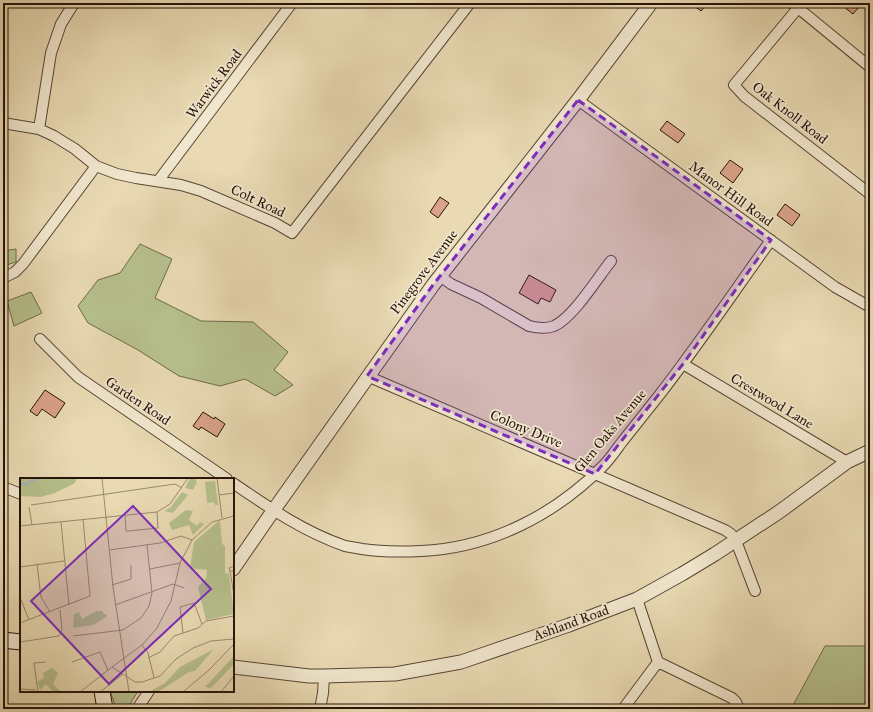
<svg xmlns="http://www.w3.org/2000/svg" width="873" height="712" font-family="'IM FELL Great Primer',serif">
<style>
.green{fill:#b6c08d;stroke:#6e6a4c}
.building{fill:#daa288;stroke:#26130a}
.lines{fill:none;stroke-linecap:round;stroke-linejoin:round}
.minor-casing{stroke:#574534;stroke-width:12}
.tertiary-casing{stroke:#574534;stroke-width:15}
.secondary-casing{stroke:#26130a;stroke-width:17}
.minor{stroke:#f1e7ce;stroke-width:10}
.tertiary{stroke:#f1e7ce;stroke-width:13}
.secondary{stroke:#f1e7ce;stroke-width:15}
.marked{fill:#7b2cbf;fill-opacity:0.2;stroke:#7b2cbf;stroke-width:3;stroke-dasharray:8 5;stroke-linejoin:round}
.labels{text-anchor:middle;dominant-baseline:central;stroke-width:3.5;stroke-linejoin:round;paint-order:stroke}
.street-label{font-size:14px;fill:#26130a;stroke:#f1e7ce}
.inset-river{fill:none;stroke:#9db8b8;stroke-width:2}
.inset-road{fill:none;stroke:#9b8a6f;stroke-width:1}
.view{fill:#7b2cbf;fill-opacity:0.15;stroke:#7b2cbf;stroke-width:2}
.inset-edge{fill:none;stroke:#26130a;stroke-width:2}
</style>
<rect width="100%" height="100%" fill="#e9dab3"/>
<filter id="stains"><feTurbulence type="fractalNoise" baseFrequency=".005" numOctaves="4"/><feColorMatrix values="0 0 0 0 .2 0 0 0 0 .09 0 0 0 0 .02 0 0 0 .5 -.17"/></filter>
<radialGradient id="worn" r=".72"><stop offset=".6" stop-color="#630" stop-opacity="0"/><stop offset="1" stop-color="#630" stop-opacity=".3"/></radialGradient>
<!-- green -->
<path class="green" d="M140,244L172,259L155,298L201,321L253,322L288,352L274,370L293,385L275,396L245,379L220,386L179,376L138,350L88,323L78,306L98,280L120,273Z
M16,249V262L3,266V251Z
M31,292L42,313L14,326L7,301Z
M825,646H870V709H791Z
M110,691H138L127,709H124L115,705Z"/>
<!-- building -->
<path class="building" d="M690,3H708L701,11Z
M839,3H862L853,14Z
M667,121L685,134L678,143L660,130Z
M730,160L743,169L733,183L720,173Z
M440,197L449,203L438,218L430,212Z
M785,204L800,215L792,226L777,215Z
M529,275L556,290L550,302L541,298L538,304L519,293Z
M45,390L65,403L55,418L42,409L37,416L30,411Z
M203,412L214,419L215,417L225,424L217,437L201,427L199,430L193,426Z"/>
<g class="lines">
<defs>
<path id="minor" d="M792,3L870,67
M798,8L734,85L744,96L870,194
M578,100L835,287L870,307
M3,123L39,129L54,136L75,149L96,166L117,174L136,178L181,185L201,191L275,223L292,233L470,3
M39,129L51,53L61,24L74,3
M158,181L292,3
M440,276L451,284L481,298L529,326C537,328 546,329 554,326C573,318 598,277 611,261
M3,278L15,272L23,264L96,166
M40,339L78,377L227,479
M683,364L847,462
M367,376L725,530L731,534L736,541L755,591
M233,483C268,507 304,532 345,546C351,547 357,548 362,549C382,552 401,552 421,551C490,548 555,515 603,466C610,459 616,450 622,442C634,427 645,413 657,398C697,347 733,293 771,240
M3,487L21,494
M637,599L658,662
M658,662L732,698L736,702L739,709
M137,709L149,691
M320,709L323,693L324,676
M623,709L658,662"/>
<path id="tertiary" d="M233,569L273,511L433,285L578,100L651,3
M233,667L309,676H324L395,674L461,662L569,625L637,599L682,574L715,554L779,512L847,462L870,451"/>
<path id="secondary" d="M3,640L21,642
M102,691L105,709"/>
</defs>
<!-- minor casing -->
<use href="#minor" class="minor-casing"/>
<!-- tertiary casing -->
<use href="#tertiary" class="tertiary-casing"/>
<!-- secondary casing -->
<use href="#secondary" class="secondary-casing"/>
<!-- minor -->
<use href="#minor" class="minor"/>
<!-- tertiary -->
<use href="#tertiary" class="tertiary"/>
<!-- secondary -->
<use href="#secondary" class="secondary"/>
</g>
<!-- marked area -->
<path class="marked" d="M578,100L771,240L683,364L595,474L367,376L433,285Z"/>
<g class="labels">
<!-- street labels -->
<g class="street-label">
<text transform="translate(214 84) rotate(-53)">Warwick Road</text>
<text transform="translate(790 113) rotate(38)">Oak Knoll Road</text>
<text transform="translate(731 194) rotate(36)">Manor Hill Road</text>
<text transform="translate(258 201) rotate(25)">Colt Road</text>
<text transform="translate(424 272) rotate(-53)">Pinegrove Avenue</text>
<text transform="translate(138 401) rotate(34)">Garden Road</text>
<text transform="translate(772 401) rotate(31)">Crestwood Lane</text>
<text transform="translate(526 429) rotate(23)">Colony Drive</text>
<text transform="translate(610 431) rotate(-50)">Glen Oaks Avenue</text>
<text transform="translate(571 623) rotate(-20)">Ashland Road</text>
</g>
</g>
<!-- overview -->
<g transform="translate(20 478)">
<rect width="214" height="214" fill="#e9dab3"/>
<path d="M0,0H57L55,5L35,15L20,19L0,18ZM170,0H175L177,4L173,12L165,10ZM195,3L198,27H195L194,24L187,25L185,4ZM162,14L168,17L153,35L144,33L151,29ZM166,32L173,33L169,42L177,48L180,44L184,46L173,57L169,47L152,52L149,45ZM200,42L202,66L205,68V95L209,96L214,136L186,142L178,109L186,100L187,92L170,90L174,64ZM76,133H83V136H87L86,139L73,147L53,150L54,136L59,134L62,141ZM194,171L175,193L169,194L138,214H129L145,205L160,189ZM214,178V186L191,210L185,209ZM32,190L38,195L33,206L41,214H33L26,206L20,212L17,204L24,200L23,195Z" fill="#b6c08d"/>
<path class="inset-river" d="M0,4L4,7L19,0"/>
<path class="inset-road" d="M82,0L93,109L109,214M197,0L202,40M199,17L214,15M11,27L155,6L162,10M9,29L12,47M105,37L106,53H108L138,50L137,34M41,44L49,127M0,48L137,34L150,26L168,0M89,72L140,65L161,58L172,62M17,86L21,119L30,134M214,88L209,90L210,93H214M0,89L44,83M130,91L160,85M210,93L214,117M92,107L111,101V87M0,119L9,142M95,127L153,106L164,110M160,129L174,125L182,146M160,129L163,155M0,145L70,118L63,41M53,158L103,152L121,140L129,128L132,115L127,67M0,164L39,158L42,151L40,132M122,167L128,175L134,200M128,180L140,174L154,158L178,150L186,143L214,138M52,184L80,174L88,192M92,189L122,167L137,150L151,123L160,85L172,62L192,44L214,38M0,211L16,212M18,214L14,185L26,184M60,214L92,189L115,204H122L140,198L156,181L173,170L191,163L214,161M80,214L103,196M163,214L189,192L214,166M201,214L214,198"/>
<path class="view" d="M113,28L191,111L89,206L11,123Z"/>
<rect width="214" height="214" class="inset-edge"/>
</g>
<!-- margin -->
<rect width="873" height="712" fill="none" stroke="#e9dab3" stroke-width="16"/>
<rect x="4" y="4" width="865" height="704" fill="none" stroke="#26130a" stroke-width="2"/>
<rect x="8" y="8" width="857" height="696" fill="none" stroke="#26130a"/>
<rect width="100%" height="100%" filter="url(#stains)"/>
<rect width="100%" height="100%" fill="url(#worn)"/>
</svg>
